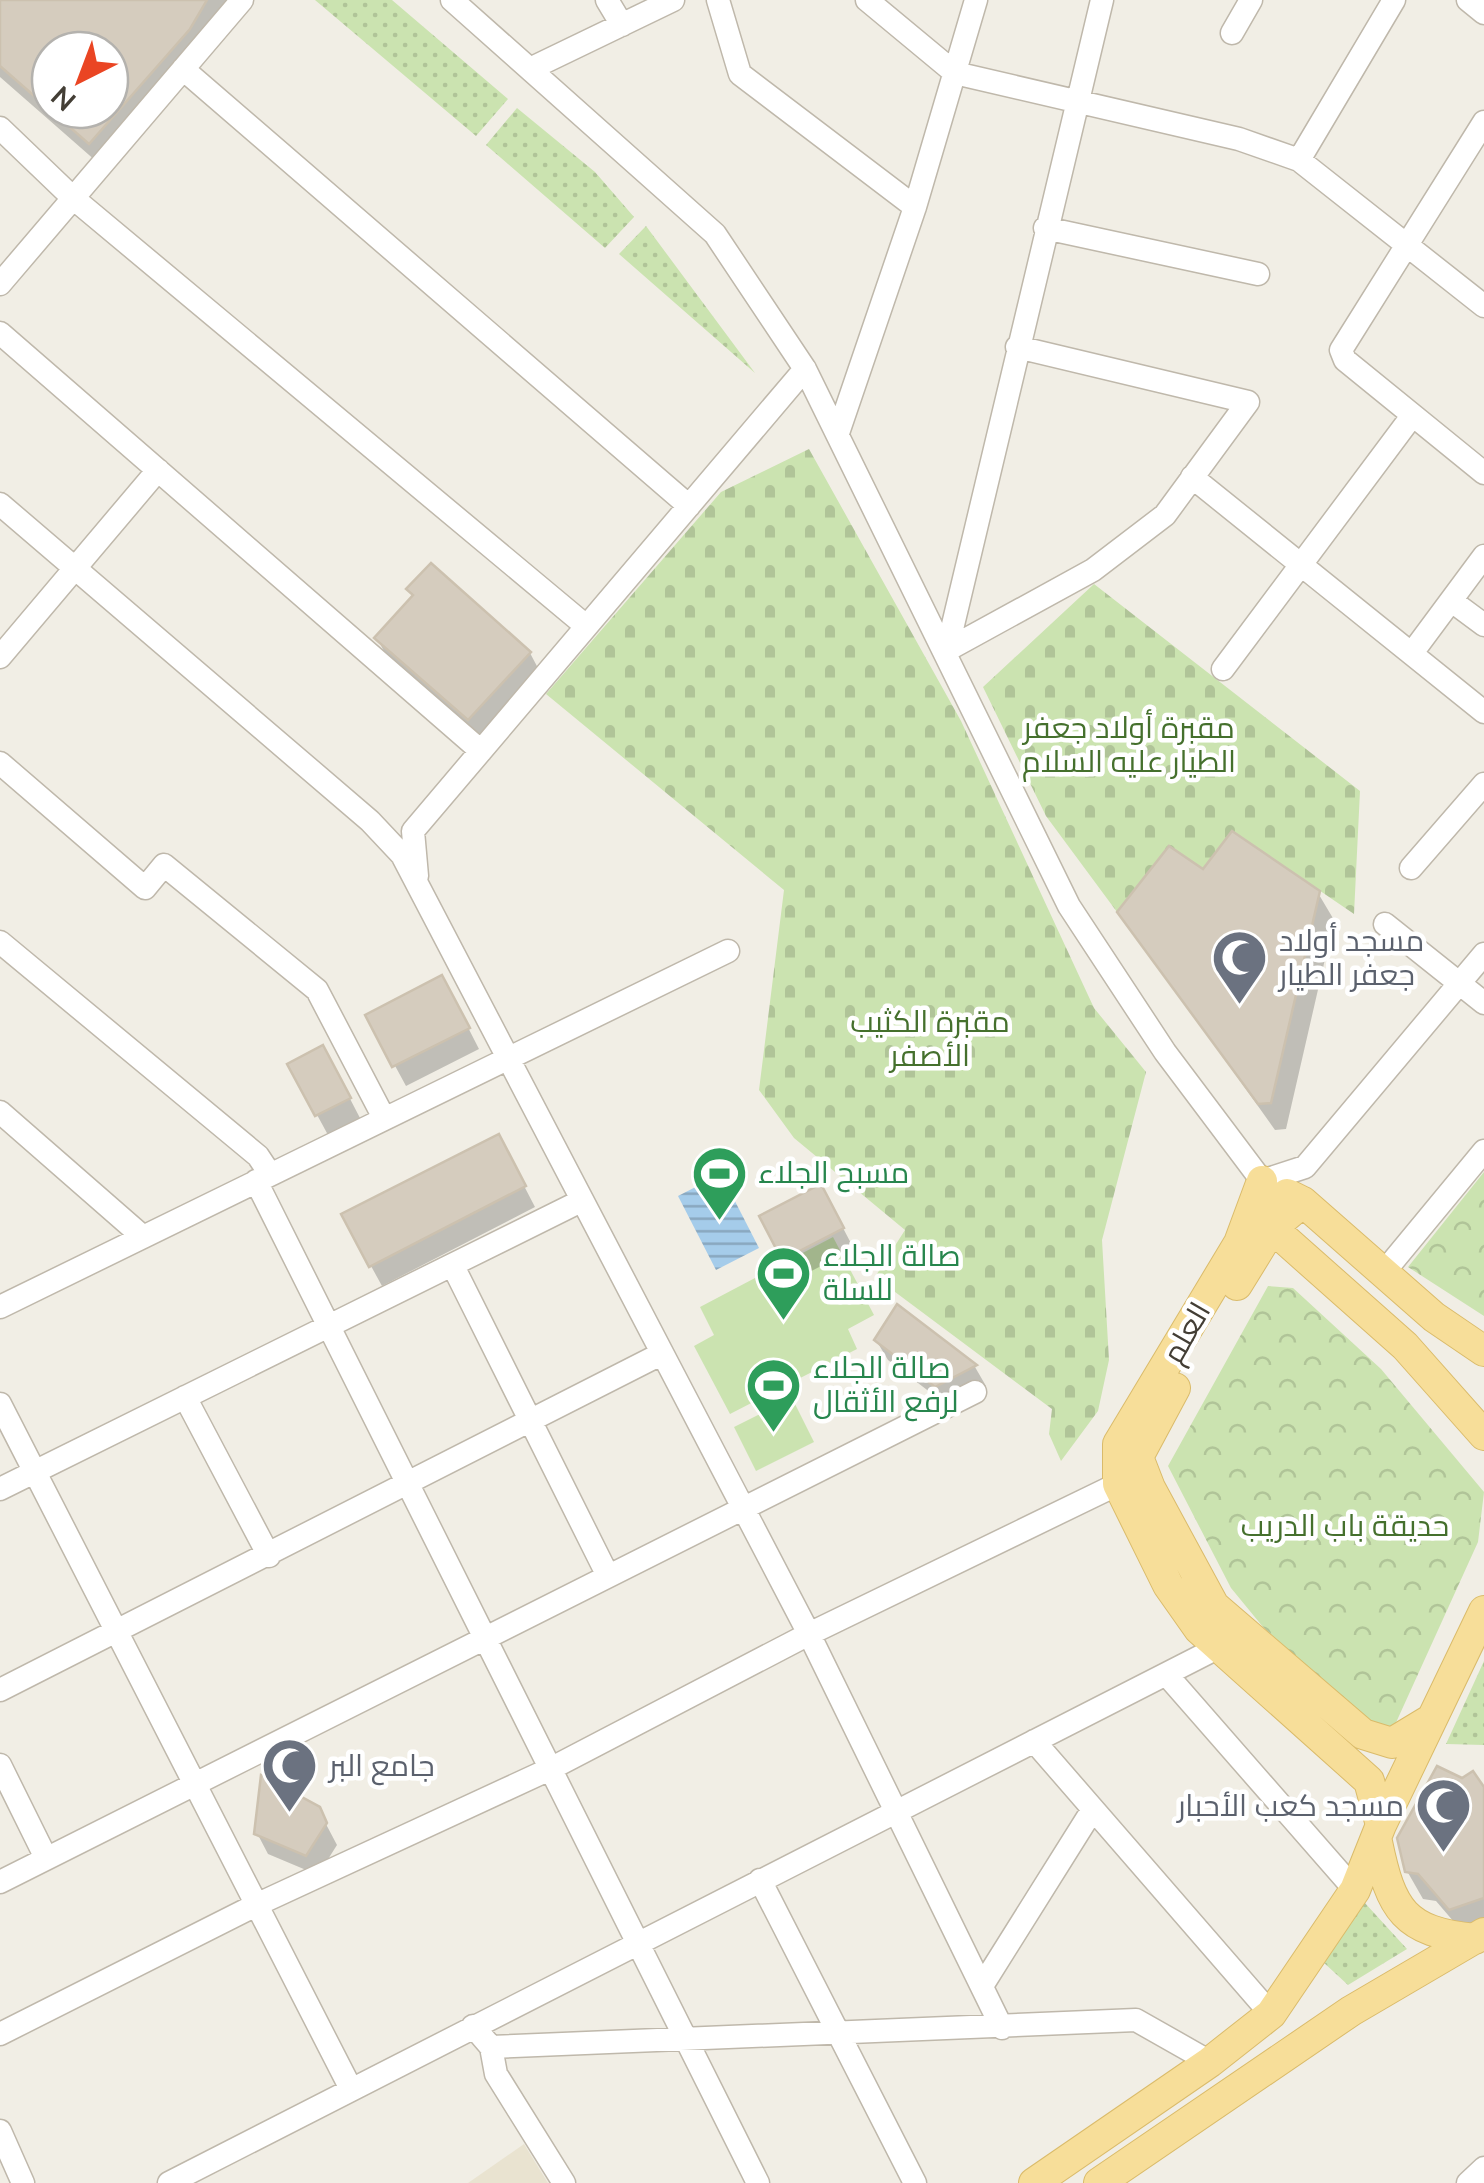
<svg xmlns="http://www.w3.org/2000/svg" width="1484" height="2183" font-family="'Nunito Sans',Cairo,sans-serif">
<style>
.education{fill:#e9e3d0}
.grass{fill:url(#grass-dots)}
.forest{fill:url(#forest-crowns)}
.cemetery{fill:url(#cemetery-stones)}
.garden{fill:#cbe3b0}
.water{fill:url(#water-rules)}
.shadow{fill:#0003;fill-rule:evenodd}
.building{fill:#d5ccbe;stroke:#ccc1af;stroke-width:2.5;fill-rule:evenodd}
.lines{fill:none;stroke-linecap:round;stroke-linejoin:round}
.minor-casing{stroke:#bfb8ab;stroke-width:25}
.major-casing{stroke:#dabb6a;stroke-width:32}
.minor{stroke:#fff;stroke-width:22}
.major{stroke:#f7de99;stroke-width:30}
.labels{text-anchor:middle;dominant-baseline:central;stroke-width:9;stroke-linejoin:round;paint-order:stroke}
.park-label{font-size:30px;fill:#45702d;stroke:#fff}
.worship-label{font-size:30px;fill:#5b616d;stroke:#fff;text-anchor:start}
.leisure-label{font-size:30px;fill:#27864d;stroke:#fff;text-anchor:start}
.street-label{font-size:30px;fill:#433e35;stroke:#fff}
</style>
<defs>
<pattern id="grass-dots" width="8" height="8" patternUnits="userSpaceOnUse" patternTransform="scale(2.5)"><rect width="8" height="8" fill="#cbe3b0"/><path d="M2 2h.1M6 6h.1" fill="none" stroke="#b0c498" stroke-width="1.8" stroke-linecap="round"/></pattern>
<pattern id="forest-crowns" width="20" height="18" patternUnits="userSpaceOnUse" patternTransform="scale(2.5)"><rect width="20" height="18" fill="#cbe3b0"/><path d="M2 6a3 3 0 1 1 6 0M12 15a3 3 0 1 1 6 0" fill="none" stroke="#b0c498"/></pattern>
<pattern id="cemetery-stones" width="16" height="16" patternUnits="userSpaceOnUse" patternTransform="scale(2.5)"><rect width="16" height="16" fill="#cbe3b0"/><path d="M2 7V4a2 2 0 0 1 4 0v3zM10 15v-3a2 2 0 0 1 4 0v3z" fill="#b0c498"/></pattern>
<pattern id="water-rules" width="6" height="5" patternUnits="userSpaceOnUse" patternTransform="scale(2.5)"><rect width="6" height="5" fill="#a5ccea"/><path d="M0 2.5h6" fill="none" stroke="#88a7be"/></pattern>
</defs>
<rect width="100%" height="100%" fill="#f1eee5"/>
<!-- education -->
<path class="education" d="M524,2144L548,2183H468Z"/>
<!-- grass -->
<path class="grass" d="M315,0H392L508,99L476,136Z
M517,108L595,172L634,217L605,248L486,145Z
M646,226L755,373L619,254Z
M1484,1661V1745L1446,1744Z
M1364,1902L1407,1949L1348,1985L1322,1961Z"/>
<!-- forest -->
<path class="forest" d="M1484,1172V1316L1408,1267Z
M1268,1286L1293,1288L1381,1369L1484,1492L1478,1542L1394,1727L1376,1728L1263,1627L1231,1588L1168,1466Z"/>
<!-- cemetery -->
<path class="cemetery" d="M809,449L961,721L1094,1008L1146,1072L1102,1240L1109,1360L1098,1411L1061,1461L1049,1434L1052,1409L875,1277L905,1230L794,1138L759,1090L784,890L546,694L721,492Z
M1094,584L1360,791L1354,914L1232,831L1203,869L1169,846L1117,912L1046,816L983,687Z"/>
<!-- garden -->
<path class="garden" d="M833,1237L874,1315L848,1329L857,1349L730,1414L694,1346L714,1335L700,1307Z
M792,1398L814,1442L756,1471L734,1427Z"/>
<!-- water -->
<path class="water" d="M721,1174L759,1248L716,1270L678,1196Z"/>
<!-- shadow -->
<path class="shadow" d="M0,0H238L105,169L0,77ZM50,50H110V110H50Z
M409,589L530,653L539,670L479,735L386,655L377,638L414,598Z
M1203,872L1318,893L1334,920L1286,1129L1275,1130L1120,912Z
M453,998L479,1049L406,1086L368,1016Z
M290,1065L334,1068L360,1118L328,1135Z
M509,1157L535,1207L382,1286L371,1266Z
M832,1207L854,1249L796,1279L763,1217Z
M897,1308L975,1367L986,1386L948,1406L888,1360L876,1340Z
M1484,1791V1933L1466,1936L1436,1901L1423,1899L1407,1871Z
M318,1809L337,1845L318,1875L268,1854L257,1833Z"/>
<!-- building -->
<path class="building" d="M0,0H207L190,29L89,144L0,66ZM50,50H110V110H50Z
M431,563L531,652L468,720L374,638L413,595L406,589Z
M1232,831L1320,891L1271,1103L1258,1104L1117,912L1169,846L1203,869Z
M442,975L470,1028L392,1067L365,1015Z
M323,1045L351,1098L315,1116L287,1064Z
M499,1134L526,1186L369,1267L341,1214Z
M821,1184L844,1228L782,1260L759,1216Z
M897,1304L977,1365L935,1387L874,1340Z
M1437,1766L1462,1778L1473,1771L1484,1787V1898L1449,1910L1418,1874L1405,1872L1397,1838Z
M261,1775L320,1807L327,1823L306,1856L254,1834Z"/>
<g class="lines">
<defs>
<path id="minor" d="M452,0L715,234L805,369L1069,906L1165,1052L1262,1181L1305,1167L1484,954
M607,0L622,25
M718,0L740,74L915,207
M867,0L955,73L1239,139L1299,160L1484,306
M1468,0L1484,13
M1232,33L1251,0
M183,69L689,506
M530,69L673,0
M1484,122L1341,350L1345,360L1484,473
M0,128L73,198L586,626
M1299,160L1394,0
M1045,228L1258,274
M0,284L242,0
M0,333L481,751
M838,433L915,207L976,0
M1192,477L1484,712
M0,504L370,821L402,855L809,1634L1002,2028
M1453,602L1484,625
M947,650L1102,0
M947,650L1093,570L1165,515L1248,402L1017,347
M1412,653L1484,556
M0,657L158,470
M1223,669L1412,416
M0,763L145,888L164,865L317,990L384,1118
M1411,868L1484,784
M417,876L413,831L805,369
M1385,924L1484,1003
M0,942L258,1156L270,1174
M0,1112L142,1236
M256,1181L758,2183
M453,1266L607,1574
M1384,1272L1484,1151
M0,1307L728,951
M185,1397L269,1556
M0,1404L351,2089
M0,1489L581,1201
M1166,1674L1355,1890
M0,1690L661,1354
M1034,1741L1271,2014
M0,1765L46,1858
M760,1880L915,2183
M0,1882L975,1392
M982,1986L1093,1809
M473,2026L491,2047L1136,2020L1210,2062
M0,2034L256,1905L550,1769L809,1634L1118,1484
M491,2047L496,2074L564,2183
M0,2131L23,2183
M169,2183L1221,1646
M1468,2183L1484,2168"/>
<path id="major" d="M1262,1181L1239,1243L1118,1444V1484L1168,1585L1199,1629L1369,1781L1381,1825
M1287,1194L1303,1202L1434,1317L1484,1351
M1267,1208L1272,1228L1405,1346L1484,1435
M1237,1285L1272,1228L1303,1202
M1175,1388L1138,1457L1150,1488L1214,1606L1363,1734L1392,1743L1430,1720
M1377,1842C1391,1910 1404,1932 1475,1939
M1034,2183L1210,2062L1271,2014L1355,1890L1381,1825L1484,1611
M1099,2183L1351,2011L1484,1933"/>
</defs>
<!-- minor casing -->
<use href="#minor" class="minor-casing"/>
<!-- major casing -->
<use href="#major" class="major-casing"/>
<!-- minor -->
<use href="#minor" class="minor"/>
<!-- major -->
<use href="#major" class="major"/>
</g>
<!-- icons -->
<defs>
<symbol id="mosque-pin" viewBox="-11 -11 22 30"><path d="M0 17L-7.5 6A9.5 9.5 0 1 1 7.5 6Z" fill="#6b7280" stroke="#fff"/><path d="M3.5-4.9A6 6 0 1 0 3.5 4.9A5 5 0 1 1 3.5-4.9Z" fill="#fff"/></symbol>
<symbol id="stadium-pin" viewBox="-11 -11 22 30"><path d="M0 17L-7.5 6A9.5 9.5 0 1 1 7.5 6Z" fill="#2e9e5b" stroke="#fff"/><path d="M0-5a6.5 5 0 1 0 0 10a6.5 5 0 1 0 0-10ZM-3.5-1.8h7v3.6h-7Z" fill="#fff"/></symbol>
</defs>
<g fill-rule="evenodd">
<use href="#mosque-pin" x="1208" y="926" width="63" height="86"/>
<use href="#stadium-pin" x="688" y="1142" width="63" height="86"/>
<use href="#stadium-pin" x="752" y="1242" width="63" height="86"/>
<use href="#stadium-pin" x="742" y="1354" width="63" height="86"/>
<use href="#mosque-pin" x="258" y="1734" width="63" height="86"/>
<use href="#mosque-pin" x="1412" y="1774" width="63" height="86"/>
</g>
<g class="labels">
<!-- park labels -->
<g class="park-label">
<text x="1129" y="728">مقبرة أولاد جعفر<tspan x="1129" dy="34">الطيار عليه السلام</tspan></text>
<text x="930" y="1022">مقبرة الكثيب<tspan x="930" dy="34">الأصفر</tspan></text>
<text x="1345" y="1526">حديقة باب الدريب</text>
</g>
<!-- worship labels -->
<g class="worship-label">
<text x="1279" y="941">مسجد أولاد<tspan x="1279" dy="34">جعفر الطيار</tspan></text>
<text x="329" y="1766">جامع البر</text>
<text x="1404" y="1806" text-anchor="end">مسجد كعب الأحبار</text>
</g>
<!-- leisure labels -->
<g class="leisure-label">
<text x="758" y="1173">مسبح الجلاء</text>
<text x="823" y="1256">صالة الجلاء<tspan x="823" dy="34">للسلة</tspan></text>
<text x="813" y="1368">صالة الجلاء<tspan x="813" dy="34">لرفع الأثقال</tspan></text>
</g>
<!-- street labels -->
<g class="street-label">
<text transform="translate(1187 1333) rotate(-60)">العلم</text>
</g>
</g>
<!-- north arrow -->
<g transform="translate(80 80) rotate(222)"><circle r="48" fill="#ffffff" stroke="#b4b2ae" stroke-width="2.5"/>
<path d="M0-8L18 38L0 25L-18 38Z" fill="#ea4523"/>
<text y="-15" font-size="28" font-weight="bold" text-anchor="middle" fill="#433e35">N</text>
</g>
</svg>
